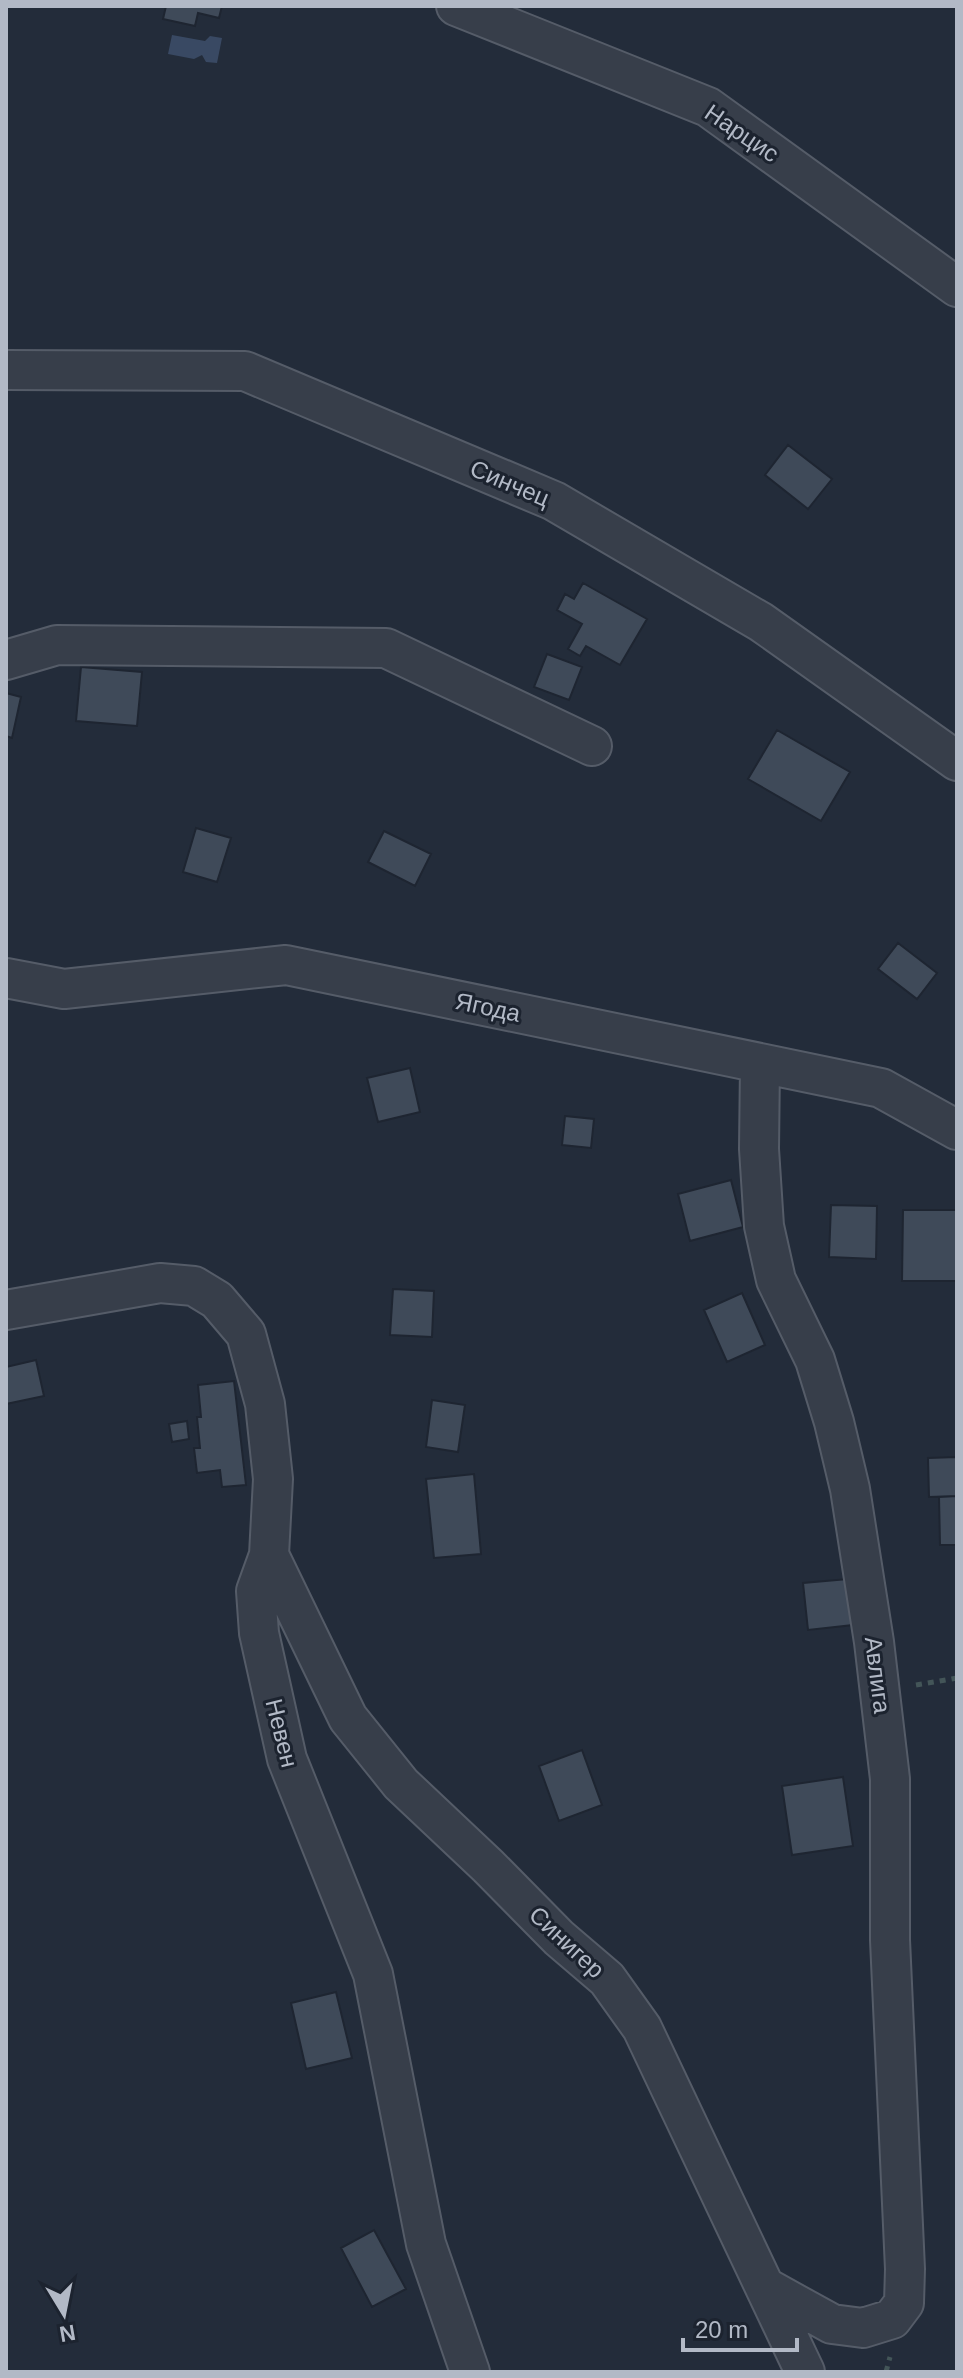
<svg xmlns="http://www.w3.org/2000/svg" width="963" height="2378" font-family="Helvetica,sans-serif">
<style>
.water{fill:#394963}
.building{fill:#3f4a59;stroke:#1e2531;stroke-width:2}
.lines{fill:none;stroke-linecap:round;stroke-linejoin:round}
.minor-casing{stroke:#555c68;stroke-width:42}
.path{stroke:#435558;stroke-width:5;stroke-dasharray:6 6;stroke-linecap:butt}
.minor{stroke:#373e4a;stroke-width:38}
.labels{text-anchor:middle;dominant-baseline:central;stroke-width:6;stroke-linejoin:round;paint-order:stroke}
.street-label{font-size:24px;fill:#b2b9c6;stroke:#1c232f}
</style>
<rect width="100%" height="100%" fill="#232c3a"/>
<!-- water -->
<path class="water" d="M172,35L205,41L210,36L222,38L217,63L206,62L202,55L194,59L168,54Z"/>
<!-- building -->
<path class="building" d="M166,6H222L219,18L198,13L195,26L163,19Z
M788,445L832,479L808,509L765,475Z
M583,583L647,619L620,665L586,646L580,656L568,649L582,624L557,610L565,594L574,599Z
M547,654L582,667L569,700L534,687Z
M81,667L142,672L137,726L76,721Z
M6,693L21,697L12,738L6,736Z
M777,730L850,772L821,821L748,779Z
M196,828L231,838L217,882L183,872Z
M384,831L431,854L415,886L368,862Z
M898,943L937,973L917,999L878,969Z
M410,1068L420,1112L378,1122L367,1078Z
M565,1116L594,1119L591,1148L562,1145Z
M731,1180L743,1227L690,1241L678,1194Z
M831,1205L877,1206L876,1259L829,1257Z
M903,1210H957V1281H902Z
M393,1289L434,1291L432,1337L390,1335Z
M742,1293L765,1345L727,1362L704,1310Z
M36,1360L44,1396L6,1404V1367Z
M234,1381L246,1485L222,1487L220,1470L197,1473L194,1448H200L197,1417H201L198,1385Z
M432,1400L465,1405L458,1452L426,1447Z
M187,1421L189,1439L172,1442L169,1424Z
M957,1457V1496L929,1497L928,1458Z
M474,1474L481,1554L434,1558L426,1479Z
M957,1496V1545H940L939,1497Z
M848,1579L853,1625L808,1630L803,1583Z
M582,1750L602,1805L559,1821L539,1766Z
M843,1777L853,1846L792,1855L782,1786Z
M336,1992L352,2058L306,2069L291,2003Z
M374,2230L406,2289L372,2307L341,2248Z"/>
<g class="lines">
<defs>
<path id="minor" d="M456,6L708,107L957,287
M6,370L245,371L554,501L761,622L957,761
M6,660L57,645L386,648L592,746
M6,978L64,989L286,965L881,1088L957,1130
M760,1064L759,1149L764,1226L776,1280L815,1360L834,1422L850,1489L874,1642L890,1779V1940L905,2269L904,2303L892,2319L863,2328L832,2324L765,2287
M6,1310L160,1283L194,1286L217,1300L246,1334L265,1404L273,1479L269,1555L256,1591L259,1633L287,1759L373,1974L426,2244L470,2372
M269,1555L348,1718L401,1784L488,1866L559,1938L607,1979L642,2028L805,2372"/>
</defs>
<!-- minor casing -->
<use href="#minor" class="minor-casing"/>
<!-- path -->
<path class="path" d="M916,1685L957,1678
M886,2372L890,2357"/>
<!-- minor -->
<use href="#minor" class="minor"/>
</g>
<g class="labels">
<!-- street labels -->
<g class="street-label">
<text transform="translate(742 133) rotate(34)">Нарцис</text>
<text transform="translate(510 483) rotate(23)">Синчец</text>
<text transform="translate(488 1007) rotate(12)">Ягода</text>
<text transform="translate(878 1675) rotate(83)">Авлига</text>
<text transform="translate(282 1733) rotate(76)">Невен</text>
<text transform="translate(567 1942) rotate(43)">Синигер</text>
</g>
</g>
<!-- border -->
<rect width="963" height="2378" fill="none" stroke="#b2b9c6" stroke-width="16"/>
<!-- north arrow -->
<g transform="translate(64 2314) rotate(170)" stroke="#1c232f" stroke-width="6" paint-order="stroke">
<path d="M0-6L14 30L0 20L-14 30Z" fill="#b2b9c6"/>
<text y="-12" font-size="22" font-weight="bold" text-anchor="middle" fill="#b2b9c6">N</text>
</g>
<!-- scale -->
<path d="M683 2338v12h114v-12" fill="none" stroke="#b2b9c6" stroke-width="4"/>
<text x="695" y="2338" font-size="24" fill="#b2b9c6" stroke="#1c232f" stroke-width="6" paint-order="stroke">20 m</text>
</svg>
